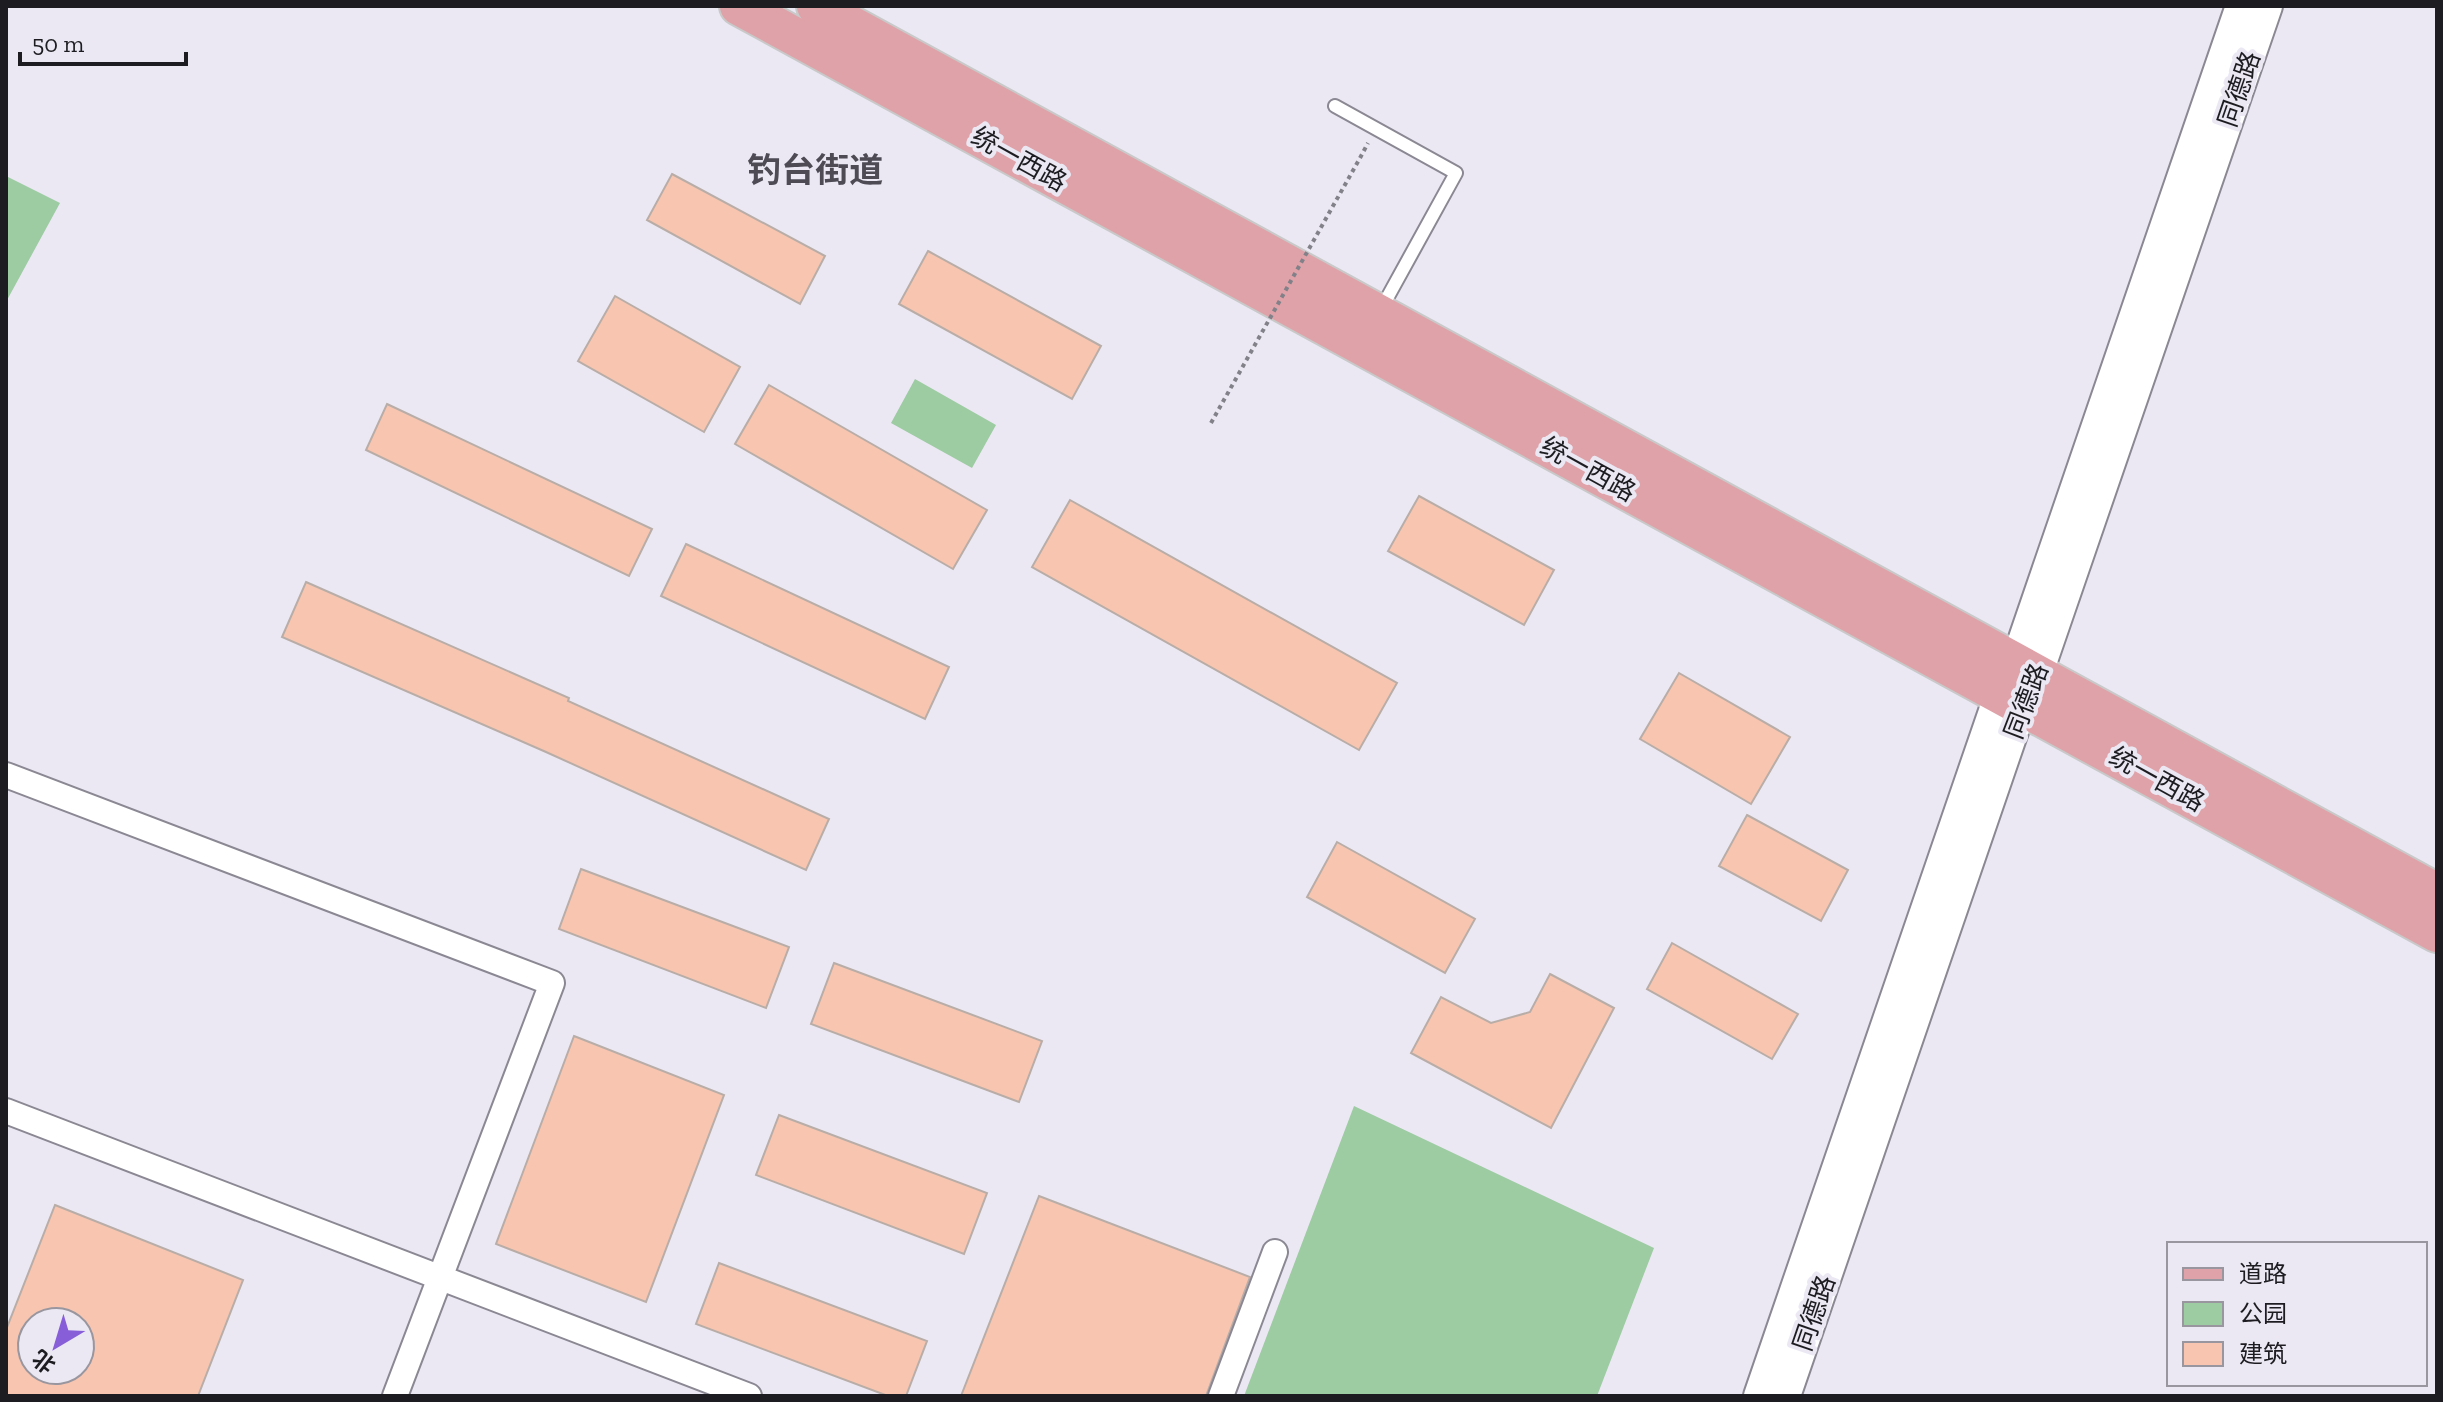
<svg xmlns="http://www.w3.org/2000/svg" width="2443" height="1402" font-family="'Zilla Slab','Noto Sans SC',serif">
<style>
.green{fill:#9dcba2}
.building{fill:#f7c5b0;stroke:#b9ada7;stroke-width:2;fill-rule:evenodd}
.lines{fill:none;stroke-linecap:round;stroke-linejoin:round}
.service-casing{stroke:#8b8893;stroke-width:16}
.minor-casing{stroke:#8b8893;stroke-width:28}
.tertiary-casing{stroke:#8b8893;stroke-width:34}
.primary-casing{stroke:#c9c9c9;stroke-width:42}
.path{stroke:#828088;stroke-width:4;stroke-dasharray:4 4;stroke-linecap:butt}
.service{stroke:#fff;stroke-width:12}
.minor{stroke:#fff;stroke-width:24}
.tertiary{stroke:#fff;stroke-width:30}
.primary{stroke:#dfa2a8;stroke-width:38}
.path-bridge{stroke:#828088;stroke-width:4;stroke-dasharray:4 4;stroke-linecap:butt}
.labels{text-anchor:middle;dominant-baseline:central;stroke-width:8;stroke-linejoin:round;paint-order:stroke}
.street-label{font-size:26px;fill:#1d1c20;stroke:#ebe8f4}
.district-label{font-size:34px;font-weight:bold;fill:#4e4b55;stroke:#ebe8f4}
</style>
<rect width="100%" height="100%" fill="#ebe8f4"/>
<!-- green -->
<path class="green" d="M6,176L60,203L6,302Z
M915,379L996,425L972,468L891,423Z
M1354,1106L1654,1248L1597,1396H1244Z"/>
<!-- building -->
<path class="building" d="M672,174L825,256L800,304L647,220Z
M928,251L1101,346L1072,399L899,304Z
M615,296L740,367L704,432L578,361Z
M769,385L987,510L953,569L735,444Z
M387,404L652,529L629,576L366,450Z
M1419,496L1554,570L1524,625L1388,551Z
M1070,500L1397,683L1359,750L1032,567Z
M686,544L949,667L925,719L661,596Z
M306,582L569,698L568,701L829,819L806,870L546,752L282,637Z
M1679,673L1790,737L1751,804L1640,739Z
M1747,815L1848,870L1821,921L1719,866Z
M1337,842L1475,919L1445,973L1307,897Z
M581,869L789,947L766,1008L559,929Z
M1672,943L1798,1014L1772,1059L1647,989Z
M834,963L1042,1041L1019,1102L811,1024Z
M1550,974L1614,1008L1551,1128L1411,1053L1441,997L1491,1023L1530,1012Z
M574,1036L724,1095L646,1302L496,1244Z
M779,1115L987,1193L964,1254L756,1175Z
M1039,1196L1250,1277L1206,1396H961Z
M55,1205L243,1280L198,1396H6V1330ZM32,1322H80V1370H32Z
M719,1263L927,1341L906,1396H888L696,1324Z"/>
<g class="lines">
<defs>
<path id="service" d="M1335,106L1456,173L1380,311"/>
<path id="minor" d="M6,775L552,983L395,1396
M6,1111L749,1396
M1221,1396L1275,1252"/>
<path id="tertiary" d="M1759,1396L2000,694L2016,662L2241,6
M1785,1396L2022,705L2037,675L2267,6"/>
<path id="primary" d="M739,6L2437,933
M816,6L2437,893"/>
</defs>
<!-- service casing -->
<use href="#service" class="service-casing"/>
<!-- minor casing -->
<use href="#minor" class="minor-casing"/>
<!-- tertiary casing -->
<use href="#tertiary" class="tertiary-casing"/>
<!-- primary casing -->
<use href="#primary" class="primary-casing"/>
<!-- path -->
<path class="path" d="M1360,158L1368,143"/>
<!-- service -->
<use href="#service" class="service"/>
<!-- minor -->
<use href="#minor" class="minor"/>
<!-- tertiary -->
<use href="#tertiary" class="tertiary"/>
<!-- primary -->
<use href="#primary" class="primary"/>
<!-- path-bridge -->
<path class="path-bridge" d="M1211,423L1360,158"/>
</g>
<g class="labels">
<!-- street labels -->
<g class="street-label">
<text transform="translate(2239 89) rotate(-71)">同德路</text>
<text transform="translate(1019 159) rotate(29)">统一西路</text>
<text transform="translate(1588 469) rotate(29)">统一西路</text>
<text transform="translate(2026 701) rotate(-69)">同德路</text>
<text transform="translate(2157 779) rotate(29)">统一西路</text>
<text transform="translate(1814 1313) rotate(-71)">同德路</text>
</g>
<!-- district labels -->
<g class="district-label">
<text x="815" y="170">钓台街道</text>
</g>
</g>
<!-- border -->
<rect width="2443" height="1402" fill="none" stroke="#1d1c20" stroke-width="16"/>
<!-- legend -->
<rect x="2167" y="1242" width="260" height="144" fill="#ebe8f4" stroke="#99969f" stroke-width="2"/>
<rect x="2183" y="1268" width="40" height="12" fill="#dfa2a8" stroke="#99969f" stroke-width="2"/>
<text x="2239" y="1282" font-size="24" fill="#1d1c20">道路</text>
<rect x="2183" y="1302" width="40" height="24" fill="#9dcba2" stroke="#99969f" stroke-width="2"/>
<text x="2239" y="1322" font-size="24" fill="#1d1c20">公园</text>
<rect x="2183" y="1342" width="40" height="24" fill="#f7c5b0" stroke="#99969f" stroke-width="2"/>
<text x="2239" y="1362" font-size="24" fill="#1d1c20">建筑</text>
<!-- north arrow -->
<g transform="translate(56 1346) rotate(218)"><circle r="38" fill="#ebe8f4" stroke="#99969f" stroke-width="2"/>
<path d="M0-6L14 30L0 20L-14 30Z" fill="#875ed8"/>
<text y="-12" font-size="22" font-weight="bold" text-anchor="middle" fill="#1d1c20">北</text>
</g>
<!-- scale -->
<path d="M20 52v12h166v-12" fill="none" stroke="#1d1c20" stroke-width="4"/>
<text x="32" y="52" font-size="24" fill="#1d1c20" stroke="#ebe8f4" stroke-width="6" paint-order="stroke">50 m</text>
</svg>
